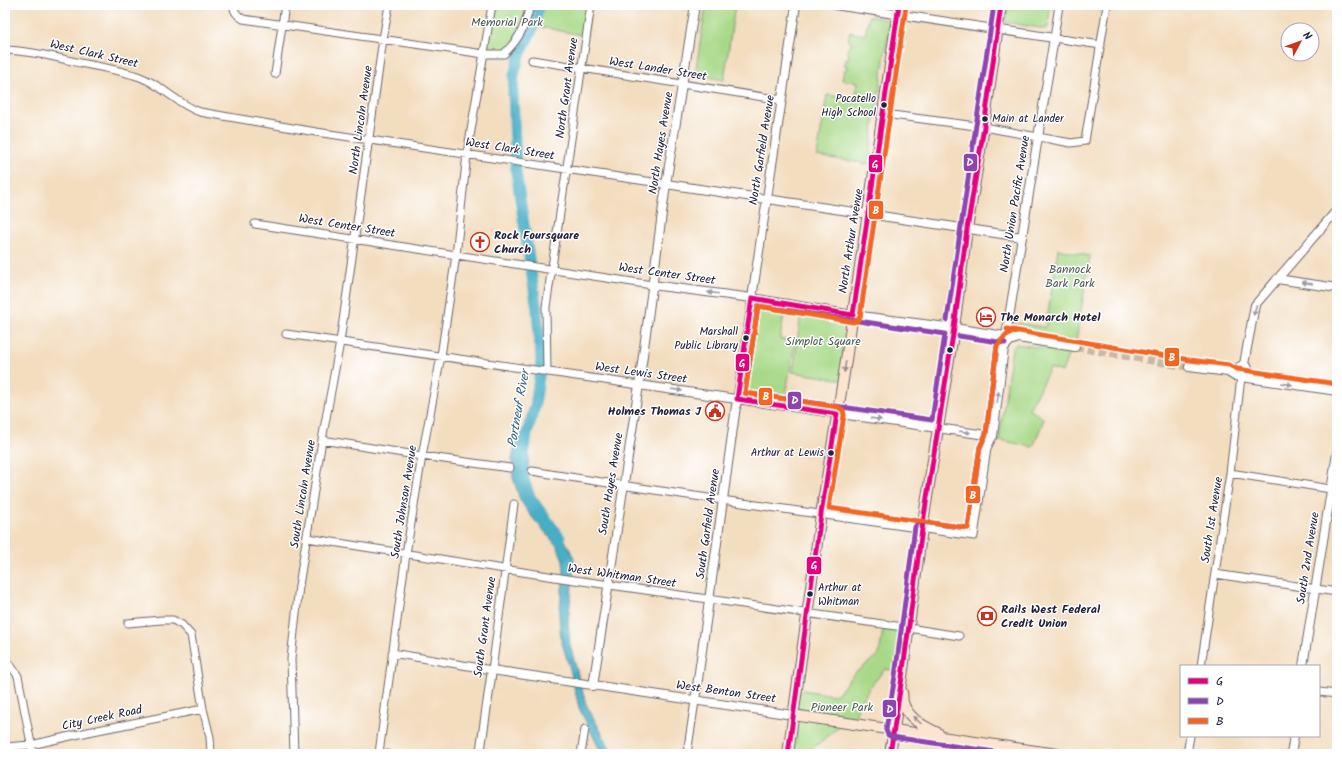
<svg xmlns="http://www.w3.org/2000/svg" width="1342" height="759" font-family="Kalam,sans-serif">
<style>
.green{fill:#a9d988;stroke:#667e62}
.water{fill:#47aec6;stroke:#346880}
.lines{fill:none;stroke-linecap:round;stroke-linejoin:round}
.river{stroke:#47aec6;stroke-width:11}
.tertiary-tunnel{stroke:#c9b8a5;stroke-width:8;stroke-dasharray:8 4;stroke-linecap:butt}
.minor-casing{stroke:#6b6369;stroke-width:9}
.tertiary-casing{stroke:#6b6369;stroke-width:10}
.secondary-casing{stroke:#6b6369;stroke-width:12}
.minor{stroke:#fff;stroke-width:7}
.tertiary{stroke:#fff;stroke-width:8}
.secondary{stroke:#fde4d0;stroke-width:10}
.bus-1-casing{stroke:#fff;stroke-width:8}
.bus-2-casing{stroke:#fff;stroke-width:8}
.bus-3-casing{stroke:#fff;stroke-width:8}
.bus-1{stroke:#e5007d;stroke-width:5}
.bus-2{stroke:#8e44ad;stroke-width:5}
.bus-3{stroke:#f26522;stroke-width:5}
.oneway{fill:#9c9ca7}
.oneway2{fill:#9a8d8d}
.bus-dot{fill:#22223b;stroke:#fff;stroke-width:1.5}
.labels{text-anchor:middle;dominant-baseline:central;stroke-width:3;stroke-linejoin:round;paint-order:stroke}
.bus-label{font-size:11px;fill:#22223b;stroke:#fff;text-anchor:end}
.park-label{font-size:12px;fill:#4a5952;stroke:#fff}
.street-label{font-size:12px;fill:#22223b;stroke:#fff}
.poi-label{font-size:12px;font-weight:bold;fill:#22223b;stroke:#fff;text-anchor:start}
.water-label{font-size:13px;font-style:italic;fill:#33617a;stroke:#fff}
.line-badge{stroke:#fff;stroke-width:1.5}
.badge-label{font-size:11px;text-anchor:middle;font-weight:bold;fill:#fff}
</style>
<rect width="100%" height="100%" fill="#fff"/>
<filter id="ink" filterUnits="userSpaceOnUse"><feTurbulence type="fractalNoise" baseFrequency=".025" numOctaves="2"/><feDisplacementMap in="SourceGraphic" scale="8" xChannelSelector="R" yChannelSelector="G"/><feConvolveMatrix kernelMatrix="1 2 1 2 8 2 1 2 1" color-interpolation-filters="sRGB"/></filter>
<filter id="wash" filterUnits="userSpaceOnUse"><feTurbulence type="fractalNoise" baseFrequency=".012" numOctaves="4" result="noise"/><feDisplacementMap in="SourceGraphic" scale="16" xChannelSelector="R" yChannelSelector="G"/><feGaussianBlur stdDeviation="0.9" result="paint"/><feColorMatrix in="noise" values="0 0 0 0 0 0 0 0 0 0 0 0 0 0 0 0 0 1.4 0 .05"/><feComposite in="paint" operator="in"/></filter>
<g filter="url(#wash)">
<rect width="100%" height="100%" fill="#f3ddbf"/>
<!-- green -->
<path class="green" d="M492,5H591L586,36L526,24L504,54H484Z
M706,5H735L724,80L695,75Z
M1008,5H1034L1050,8L1048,27L1045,29L1005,22Z
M869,16L890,20L868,164L817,156L827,95L855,99L858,82L842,80L844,70L846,71L847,66H845V60H848L849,53L847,52L848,47H850L851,42L848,41L850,32L865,35Z
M1058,249L1090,256L1076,341L1019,333L1015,328V323L1044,327L1046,326Z
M802,307L853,315L843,380L793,372Z
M758,308L784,313L780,339L795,342L785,398L745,392Z
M1016,344L1069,352L1062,372L1050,368L1029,409L1044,419L1033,447L999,440L1012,348Z
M884,624L908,628L902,672L885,669L869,688L863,700L858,705L854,724L843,723L806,754H788L797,689L833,695L839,693L850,678L856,672L879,655Z"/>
<!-- water -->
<path class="water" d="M528,434L520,467L525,495L538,516L558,531L565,540L574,558V571L568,621L570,645L586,704L613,754H602L579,708L570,669L561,640L559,615L564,573L563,560L557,546L531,516L520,500L513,478L512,460L516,438Z"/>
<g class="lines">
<!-- river -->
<path class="river" d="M539,5L534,26L519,57L514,75L513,91L516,172L537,310L541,362L535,406L527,433L524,454L523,477L530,497L560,538"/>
</g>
</g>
<g filter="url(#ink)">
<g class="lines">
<!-- tertiary-tunnel -->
<path class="tertiary-tunnel" d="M1075,347L1189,367"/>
<defs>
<path id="minor" d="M234,5C233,12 238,16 243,19L484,54H504C520,38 525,27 530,5
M1059,5L1054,38L1101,45
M5,50C31,51 55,57 80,63C100,67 121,70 140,77C162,85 177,104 200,112L316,132L666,184
M532,60L782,100
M275,74L285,5
M884,114L984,127L1071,143L1085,141L1107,5
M255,224L652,285
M286,334L639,385
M547,372L546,307L591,5
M737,399L752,298
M322,440L422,456L510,468
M532,471C679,495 827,515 974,536L987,448L993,436
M1230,473L1337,490
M307,538L561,578L896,626L959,636
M1215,574L1337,592
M128,623L161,620H173L182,625L191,635L203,709L210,737L211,754
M392,653L492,670L514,504
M5,660L11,666L18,676L33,754
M1201,666L1230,473L1241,377
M1319,692L1337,694
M5,747L31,745L88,732L203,709
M294,754L291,659L299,586L322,440L340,342L383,39L389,5
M387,754L379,753L406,554L422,456L441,356L456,255L467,154L492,5
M581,754L585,729
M687,754L695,701
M1187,754L1190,736"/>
<path id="tertiary" d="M835,5L1054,38L1006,336
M666,184L1022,237
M1277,279L1337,288
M652,285L752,298L853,315L954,328L1075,347
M752,298L796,5
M1244,364L1257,379
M1189,367L1228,372L1234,376L1337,391
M1228,372L1239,367L1244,364L1255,305L1337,210
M639,385L993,436L1004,348L1010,341L1018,338
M1303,666L1337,453
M593,686L639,385L666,184L695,5
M695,701L737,399
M480,754L492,670L793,715
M1291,754L1294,736"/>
<path id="secondary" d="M902,692C903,695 902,699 903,702C907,718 924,727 938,733
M793,715L1057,754
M788,754L821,514L843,380L899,5
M890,754L902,677L922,529L954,328L967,229L984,127L1001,5"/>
</defs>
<!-- minor casing -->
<use href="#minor" class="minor-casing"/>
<!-- tertiary casing -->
<use href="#tertiary" class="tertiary-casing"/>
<!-- secondary casing -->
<use href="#secondary" class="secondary-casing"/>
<!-- minor -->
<use href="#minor" class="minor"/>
<!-- tertiary -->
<use href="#tertiary" class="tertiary"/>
<!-- secondary -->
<use href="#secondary" class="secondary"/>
<defs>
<path id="bus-1" d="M788,754L821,514L837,414L737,399L752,298L853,315L899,5
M890,754L902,677L922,529L954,328L967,229L984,127L1001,5"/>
<path id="bus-2" d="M758,306L945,334L932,420L745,393Z
M947,320L994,5
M959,336L1005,343
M1009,754L892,737L888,735L886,730L895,676L915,527L918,523L922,522L968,528L980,447L986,434L997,346L1006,335L1016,331"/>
<path id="bus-3" d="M906,6L860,317L857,321L853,322L758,306L745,393L838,407L843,410L844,415L829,508L968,528L980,447L986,434L997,346L1006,335L1016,331
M1007,329L1190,360L1229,365L1237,369L1337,384"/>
</defs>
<!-- bus-1 casing -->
<use href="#bus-1" class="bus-1-casing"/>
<!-- bus-2 casing -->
<use href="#bus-2" class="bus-2-casing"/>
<!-- bus-3 casing -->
<use href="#bus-3" class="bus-3-casing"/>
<!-- bus-1 -->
<use href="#bus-1" class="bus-1"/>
<!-- bus-2 -->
<use href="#bus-2" class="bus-2"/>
<!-- bus-3 -->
<use href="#bus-3" class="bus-3"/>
</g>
<!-- one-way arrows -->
<defs><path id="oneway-solid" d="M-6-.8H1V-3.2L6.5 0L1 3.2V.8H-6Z"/></defs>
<g class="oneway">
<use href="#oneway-solid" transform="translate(1307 283) rotate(-171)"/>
<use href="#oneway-solid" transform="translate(713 293) rotate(-173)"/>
<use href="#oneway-solid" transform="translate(1255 310) rotate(105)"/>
<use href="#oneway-solid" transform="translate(1287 384) rotate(9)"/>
<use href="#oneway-solid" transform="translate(677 390) rotate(8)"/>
<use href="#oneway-solid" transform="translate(998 397) rotate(-83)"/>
<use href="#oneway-solid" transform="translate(876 419) rotate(8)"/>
<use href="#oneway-solid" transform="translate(965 432) rotate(8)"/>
</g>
<g class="oneway2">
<use href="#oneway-solid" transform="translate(845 367) rotate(98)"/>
<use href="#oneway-solid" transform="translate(917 720) rotate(-138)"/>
</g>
</g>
<!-- icons -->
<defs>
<symbol id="church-ring" viewBox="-11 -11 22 22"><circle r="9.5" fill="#fff" stroke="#c8321e" stroke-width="1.5"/><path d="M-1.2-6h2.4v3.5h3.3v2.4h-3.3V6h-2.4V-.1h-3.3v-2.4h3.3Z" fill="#c8321e"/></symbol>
<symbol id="hotel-ring" viewBox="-11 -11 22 22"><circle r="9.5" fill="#fff" stroke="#c8321e" stroke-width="1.5"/><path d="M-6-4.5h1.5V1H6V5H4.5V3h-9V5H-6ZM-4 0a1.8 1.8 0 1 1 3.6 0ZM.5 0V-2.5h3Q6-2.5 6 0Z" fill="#c8321e"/></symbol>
<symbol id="civic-ring" viewBox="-11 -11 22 22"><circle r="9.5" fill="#fff" stroke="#c8321e" stroke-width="1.5"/><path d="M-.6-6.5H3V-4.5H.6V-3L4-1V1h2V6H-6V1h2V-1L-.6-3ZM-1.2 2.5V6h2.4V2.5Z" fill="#c8321e"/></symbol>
<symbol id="bank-ring" viewBox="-11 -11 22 22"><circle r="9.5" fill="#fff" stroke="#c8321e" stroke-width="1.5"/><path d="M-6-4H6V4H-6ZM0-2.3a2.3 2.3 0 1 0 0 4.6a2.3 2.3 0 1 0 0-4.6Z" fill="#c8321e"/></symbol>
</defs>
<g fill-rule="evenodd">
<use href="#church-ring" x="469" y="231" width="22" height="22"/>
<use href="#hotel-ring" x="975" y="306" width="22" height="22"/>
<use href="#civic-ring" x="704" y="400" width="22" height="22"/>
<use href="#bank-ring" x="976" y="605" width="22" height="22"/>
</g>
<!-- markers -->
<g class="bus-dot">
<circle cx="884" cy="105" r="3.5"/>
<circle cx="985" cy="119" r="3.5"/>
<circle cx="746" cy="338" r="3.5"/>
<circle cx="950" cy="350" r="3.5"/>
<circle cx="831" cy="453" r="3.5"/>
<circle cx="810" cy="594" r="3.5"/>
</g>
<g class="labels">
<!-- bus labels -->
<g class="bus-label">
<text x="876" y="99">Pocatello<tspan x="876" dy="14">High School</tspan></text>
<text x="992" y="119" text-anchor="start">Main at Lander</text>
<text x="738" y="332">Marshall<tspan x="738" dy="14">Public Library</tspan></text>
<text x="824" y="453">Arthur at Lewis</text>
<text x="818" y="588" text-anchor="start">Arthur at<tspan x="818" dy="14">Whitman</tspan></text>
</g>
<!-- park labels -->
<g class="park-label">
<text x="507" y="22">Memorial Park</text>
<text x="1070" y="269">Bannock<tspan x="1070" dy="14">Bark Park</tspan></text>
<text x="823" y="341">Simplot Square</text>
<text x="842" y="707">Pioneer Park</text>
</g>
<!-- street labels -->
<g class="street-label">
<text transform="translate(94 54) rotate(13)">West Clark Street</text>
<text transform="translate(658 69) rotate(9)">West Lander Street</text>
<text transform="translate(567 88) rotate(-82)">North Grant Avenue</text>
<text transform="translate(361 120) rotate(-82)">North Lincoln Avenue</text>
<text transform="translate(661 143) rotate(-81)">North Hayes Avenue</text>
<text transform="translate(510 149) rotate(9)">West Clark Street</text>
<text transform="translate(762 150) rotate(-81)">North Garfield Avenue</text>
<text transform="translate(1015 204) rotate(-81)">North Union Pacific Avenue</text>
<text transform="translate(347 226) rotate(9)">West Center Street</text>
<text transform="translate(851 241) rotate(-81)">North Arthur Avenue</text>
<text transform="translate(667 274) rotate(8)">West Center Street</text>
<text transform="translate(641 373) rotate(8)">West Lewis Street</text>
<text transform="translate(611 484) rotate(-81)">South Hayes Avenue</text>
<text transform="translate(303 494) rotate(-81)">South Lincoln Avenue</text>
<text transform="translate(404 502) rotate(-81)">South Johnson Avenue</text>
<text transform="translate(1212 520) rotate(-81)">South 1st Avenue</text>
<text transform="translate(708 524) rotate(-82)">South Garfield Avenue</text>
<text transform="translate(1308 558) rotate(-81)">South 2nd Avenue</text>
<text transform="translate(622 576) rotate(8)">West Whitman Street</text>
<text transform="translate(485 627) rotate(-82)">South Grant Avenue</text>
<text transform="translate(726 692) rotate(8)">West Benton Street</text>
<text transform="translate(102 718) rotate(-12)">City Creek Road</text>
</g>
<!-- poi labels -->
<g class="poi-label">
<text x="494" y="235">Rock Foursquare<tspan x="494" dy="14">Church</tspan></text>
<text x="1000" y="317">The Monarch Hotel</text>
<text x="701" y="411" text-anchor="end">Holmes Thomas J</text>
<text x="1001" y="609">Rails West Federal<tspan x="1001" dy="14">Credit Union</tspan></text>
</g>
<!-- water labels -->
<g class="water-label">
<text transform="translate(519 409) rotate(-80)">Portneuf River</text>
</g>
</g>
<g class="line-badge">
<rect x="963" y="153" width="15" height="19" rx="4" fill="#8e44ad"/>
<rect x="868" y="154" width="15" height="19" rx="4" fill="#e5007d"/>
<rect x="868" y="200" width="16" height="20" rx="4" fill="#f26522"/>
<rect x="1164" y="347" width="16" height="20" rx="4" fill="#f26522"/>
<rect x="735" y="353" width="15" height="19" rx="4" fill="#e5007d"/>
<rect x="758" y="387" width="15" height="19" rx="4" fill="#f26522"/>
<rect x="787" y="391" width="15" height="19" rx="4" fill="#8e44ad"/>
<rect x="965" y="485" width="16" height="19" rx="4" fill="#f26522"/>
<rect x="806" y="556" width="16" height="19" rx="4" fill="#e5007d"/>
<rect x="882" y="699" width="15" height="19" rx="4" fill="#8e44ad"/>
</g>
<g class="badge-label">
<text x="970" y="166">D</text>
<text x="875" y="168">G</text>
<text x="876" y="214">B</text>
<text x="1172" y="361">B</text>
<text x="742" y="367">G</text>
<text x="766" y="400">B</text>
<text x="795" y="404">D</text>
<text x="973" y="499">B</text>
<text x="814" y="569">G</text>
<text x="890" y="713">D</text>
</g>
<!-- margin -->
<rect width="1342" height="759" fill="none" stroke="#fff" stroke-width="20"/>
<!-- legend -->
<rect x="1180" y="665" width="140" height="72" fill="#ffffff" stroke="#a7a7b1"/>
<rect x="1188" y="678" width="20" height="6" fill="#e5007d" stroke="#a7a7b1"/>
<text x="1216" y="685" font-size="12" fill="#22223b">G</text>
<rect x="1188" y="698" width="20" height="6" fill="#8e44ad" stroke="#a7a7b1"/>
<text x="1216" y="705" font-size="12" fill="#22223b">D</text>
<rect x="1188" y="718" width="20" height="6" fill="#f26522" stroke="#a7a7b1"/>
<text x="1216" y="725" font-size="12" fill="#22223b">B</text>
<!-- north arrow -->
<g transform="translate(1300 42) rotate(49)"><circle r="19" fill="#ffffff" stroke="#a7a7b1"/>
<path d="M0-3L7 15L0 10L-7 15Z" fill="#c8321e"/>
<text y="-6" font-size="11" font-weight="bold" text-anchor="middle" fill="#22223b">N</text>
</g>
</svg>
